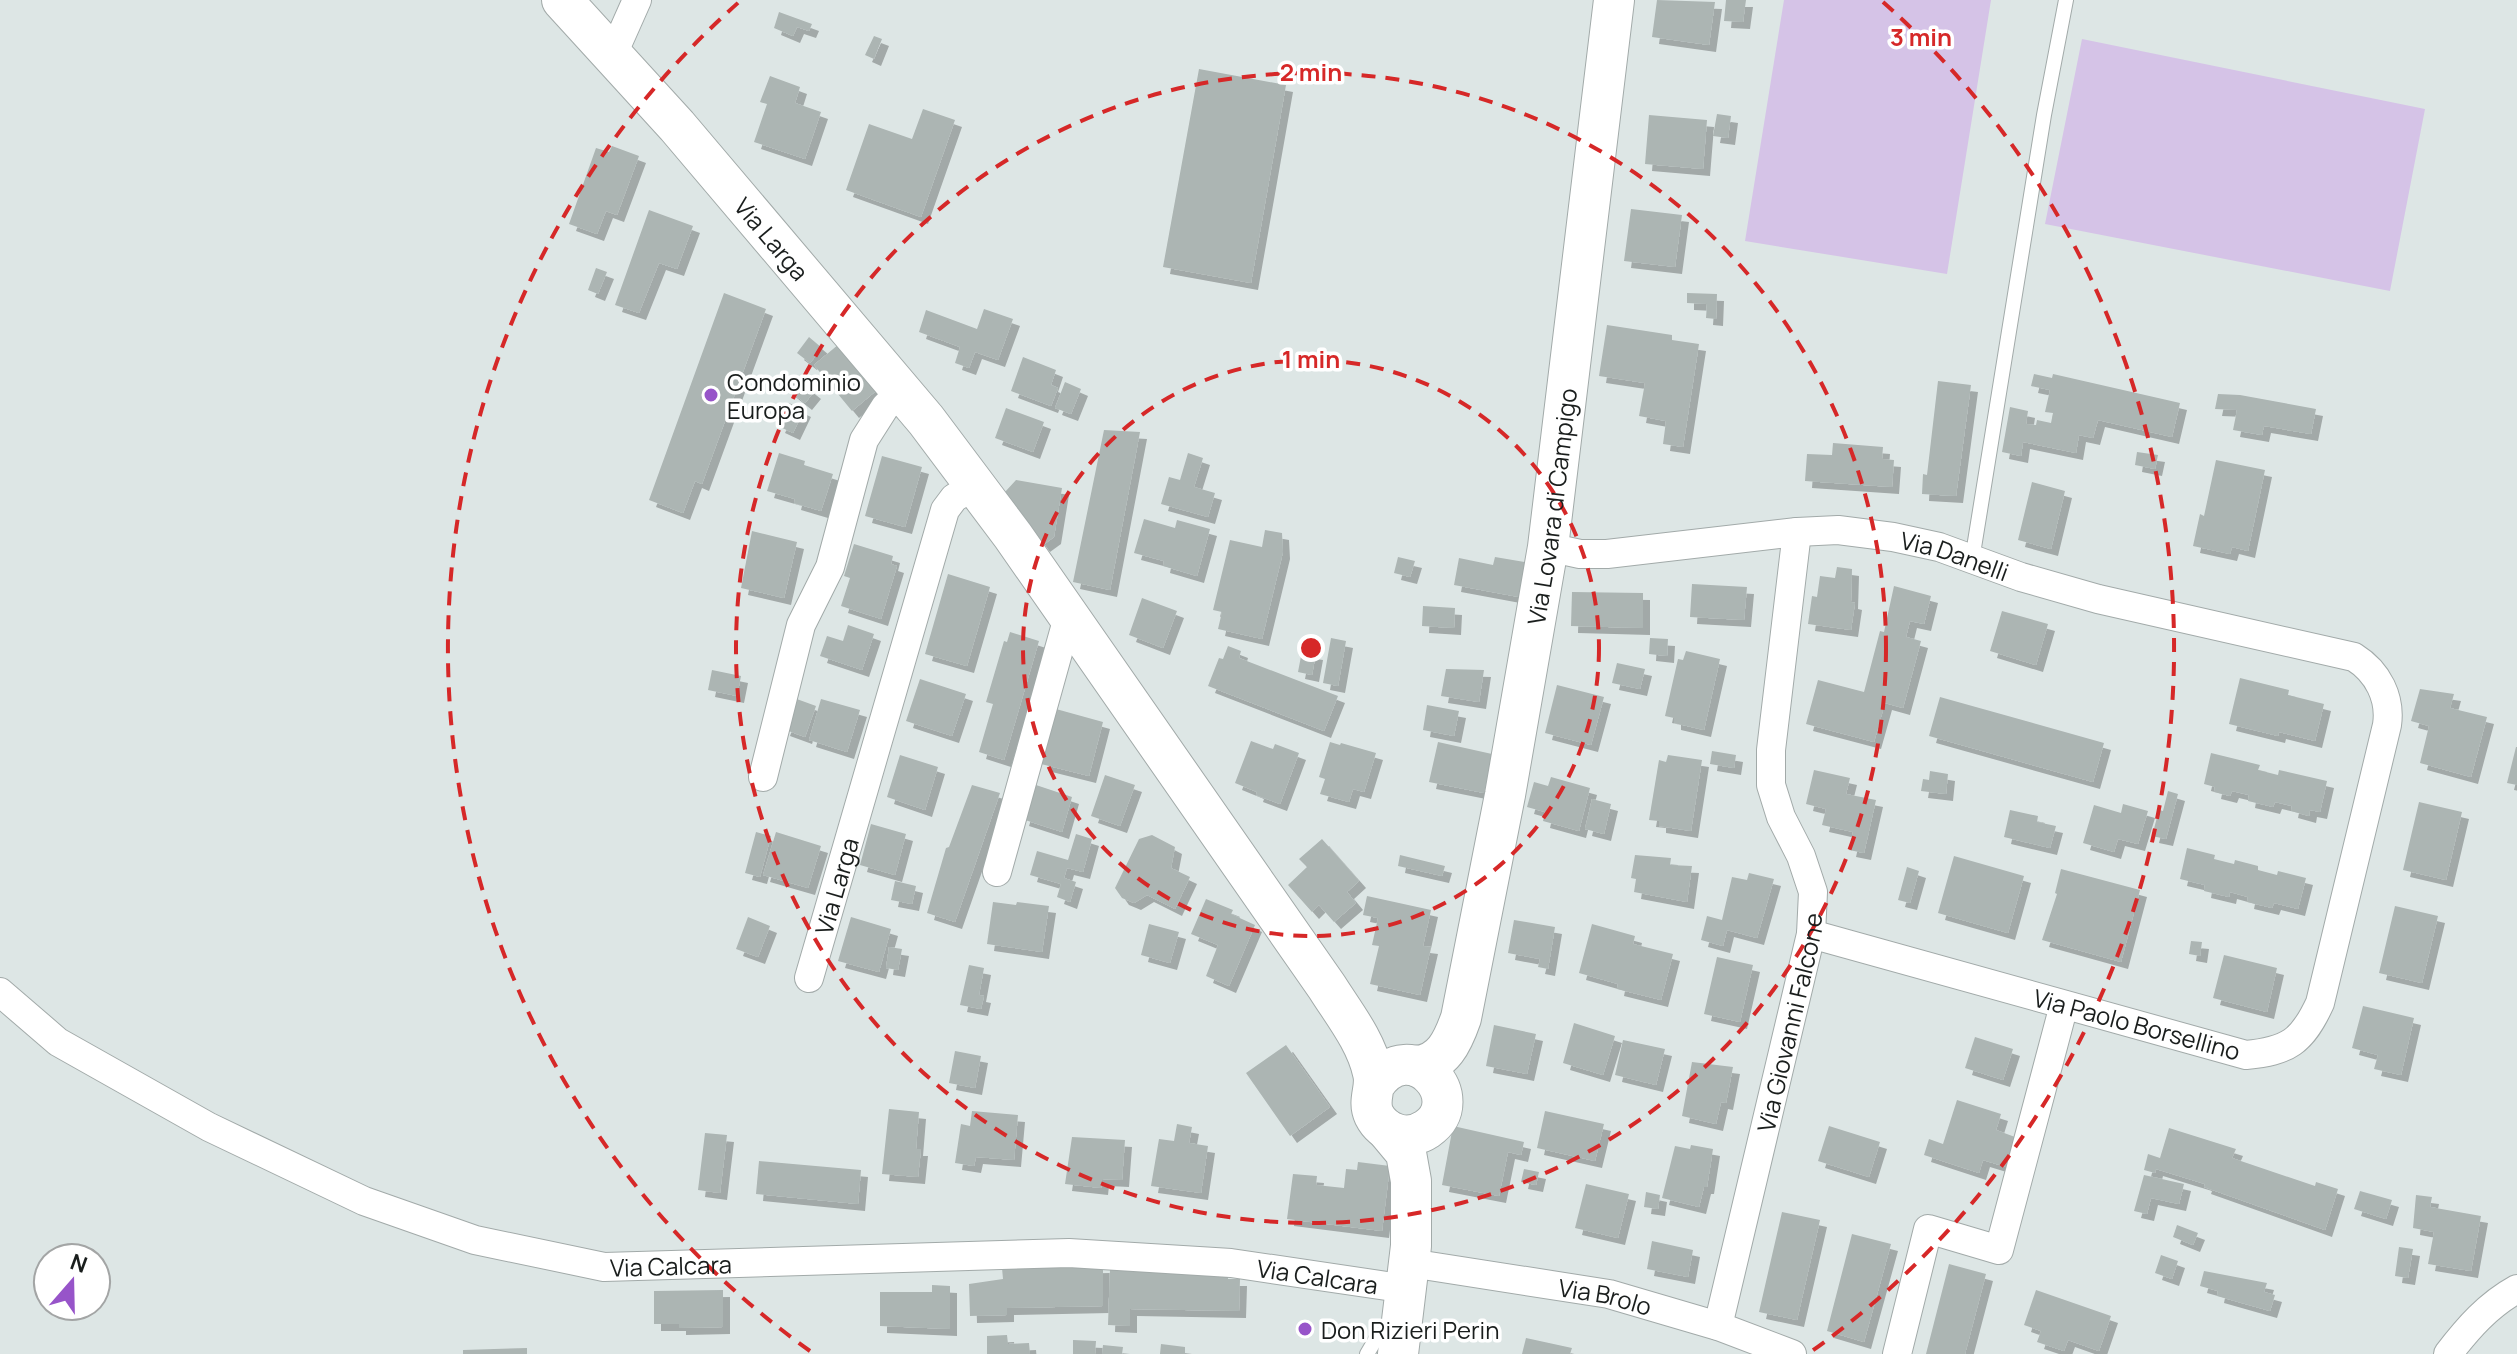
<svg xmlns="http://www.w3.org/2000/svg" width="2517" height="1354" font-family="Manrope,sans-serif">
<style>
.green{fill:#d5c3e7}
.building{fill:#acb5b3;filter:url(#shadow)}
.lines{fill:none;stroke-linecap:round;stroke-linejoin:round}
.lane-casing{stroke:#a2aaa9;stroke-width:16}
.street-casing{stroke:#a2aaa9;stroke-width:30}
.secondary-casing{stroke:#a2aaa9;stroke-width:42}
.lane{stroke:#fff;stroke-width:14}
.street{stroke:#fff;stroke-width:28}
.secondary{stroke:#fff;stroke-width:40}
.ring{fill:none;stroke:#d62828;stroke-width:4;stroke-dasharray:14 10}
.poi-dot{fill:#9754c9;stroke:#fff;stroke-width:3}
.labels{text-anchor:middle;dominant-baseline:central;stroke-width:7;stroke-linejoin:round;paint-order:stroke}
.street-label{font-size:24px;fill:#1a1e1d;stroke:#fff}
.poi-label{font-size:24px;fill:#1a1e1d;stroke:#fff;text-anchor:start}
.centre{fill:#d62828;stroke:#fff;stroke-width:4}
.ring-label{font-size:24px;text-anchor:middle;font-weight:bold;fill:#d62828;stroke:#fff;stroke-width:7;stroke-linejoin:round;paint-order:stroke}
</style>
<defs>
<filter id="shadow"><feDropShadow dx="7" dy="7" stdDeviation="0" flood-color="#0004"/></filter>
</defs>
<rect width="100%" height="100%" fill="#dde6e5"/>
<!-- green -->
<path class="green" d="M1784,0H1991L1947,274L1745,241Z
M2082,39L2425,109L2390,291L2045,224Z"/>
<!-- building -->
<path class="building" d="M1657,0L1715,2L1709,45L1652,37Z
M1726,0H1746L1743,22L1724,21Z
M779,12L812,24L809,31L797,27L793,36L774,28Z
M874,36L882,39L874,59L865,55Z
M1199,69L1286,85L1251,283L1163,267Z
M770,76L800,87L795,103L821,112L805,159L754,142L767,104L760,102Z
M923,109L955,120L921,217L846,190L869,124L912,139Z
M1717,114L1731,116L1728,138L1713,136Z
M1649,115L1707,120L1703,169L1645,164Z
M612,146L639,156L617,215L606,211L597,234L569,224L596,148L609,152Z
M1631,209L1682,215L1675,267L1624,261Z
M649,210L693,226L677,269L659,263L639,313L615,305Z
M596,268L607,272L598,294L588,290Z
M724,293L766,309L702,484L695,481L683,513L649,500Z
M1687,293L1717,294L1716,319L1706,318L1707,304L1687,303Z
M984,309L1013,319L998,360L975,352L969,368L955,363L960,347L919,332L926,310L977,329Z
M1607,325L1672,335V340L1699,344L1683,447L1663,444L1666,421L1639,416L1645,383L1599,376Z
M809,337L822,348L810,363L797,353Z
M839,344L877,390L852,411L814,365Z
M1023,357L1056,370L1051,385L1058,388L1051,406L1011,391Z
M2034,374L2052,378L2053,374L2180,403L2172,437L2098,420L2093,438L2079,435L2076,453L2023,442L2021,456L2002,452L2010,407L2028,411L2026,424L2036,425L2037,420L2051,423L2053,413L2045,412L2050,390L2031,386Z
M795,377L814,392L805,403L786,388Z
M1938,381L1971,385L1956,496L1922,494L1923,474L1927,475Z
M1065,382L1081,389L1071,414L1055,408Z
M2218,394L2240,395L2316,409L2311,434L2264,426L2262,435L2233,430L2237,410L2215,409Z
M789,403L804,410L793,433L778,426Z
M1006,408L1044,422L1033,452L995,438Z
M1104,430L1140,432L1110,590L1073,582Z
M1833,443L1883,447L1882,459L1894,460L1892,487L1805,481L1807,454L1832,455Z
M2137,452L2158,455L2155,469L2135,465Z
M779,453L805,461L804,465L833,474L821,511L794,503L795,499L767,491Z
M1188,453L1203,458L1194,487L1215,493L1208,517L1161,504L1169,477L1180,480Z
M882,456L922,467L905,527L865,516Z
M2216,460L2265,470L2248,551L2232,547L2230,554L2193,546L2200,514L2204,516Z
M1016,480L1062,488L1054,537L1043,545L1005,492Z
M2032,482L2065,491L2051,549L2018,540Z
M1144,519L1175,528L1177,520L1210,529L1197,576L1163,566L1164,561L1134,553Z
M1265,530L1282,533L1283,552L1262,639L1218,629L1222,612L1213,610L1230,540L1262,547Z
M752,531L797,542L784,598L741,588Z
M854,544L893,556L891,564L897,566L881,619L841,606L850,578L844,576Z
M1398,557L1415,561L1410,577L1394,573Z
M1495,557L1530,563L1524,598L1454,585L1459,558L1493,565Z
M1837,567L1852,569L1851,602L1855,603L1851,630L1808,624L1812,596L1817,597L1820,576L1835,578Z
M948,574L990,587L967,666L925,654Z
M1692,584L1747,587L1744,620L1690,617Z
M1894,586L1931,596L1924,624L1910,621L1906,637L1921,641L1903,708L1885,703L1874,742L1806,724L1818,680L1864,692L1880,631L1884,632Z
M1572,592L1643,593V628L1571,626Z
M1142,598L1177,611L1163,648L1129,635Z
M1423,606L1455,608L1454,628L1422,626Z
M2002,611L2048,624L2036,665L1990,651Z
M848,625L874,634L862,670L820,656L827,636L843,641Z
M1010,632L1039,641L1004,760L979,752L993,704L986,702L1004,641L1007,642Z
M1331,638L1346,641L1338,686L1323,683Z
M1650,638L1668,639L1667,656L1649,654Z
M1228,646L1241,651L1239,658L1338,696L1324,731L1208,686L1219,658L1223,659Z
M1302,651L1316,653L1312,675L1298,672Z
M1686,651L1720,659L1704,730L1674,723V718L1665,716L1678,659L1683,660Z
M1617,663L1645,669L1640,689L1612,683Z
M1446,669L1484,670L1479,702L1441,696Z
M712,670L741,676L737,696L708,690Z
M2240,678L2289,690L2288,695L2324,704L2315,741L2279,732L2278,736L2229,724Z
M920,679L966,694L952,736L906,721Z
M1557,685L1604,697L1591,745L1545,733Z
M2420,689L2454,694L2450,708L2487,717L2471,777L2420,763L2429,726L2411,721Z
M1940,697L2104,743L2093,782L1929,736Z
M794,698L816,706L805,737L783,729Z
M821,699L860,710L847,752L809,740Z
M1427,705L1459,711L1454,736L1423,730Z
M1056,709L1103,722L1089,776L1041,764Z
M1251,741L1273,749L1275,744L1299,753L1280,804L1256,795L1257,792L1235,783Z
M1330,742L1340,745L1341,743L1376,753L1364,792L1353,789L1349,802L1320,794L1325,779L1319,777Z
M1438,742L1492,754L1484,793L1429,782Z
M2516,747H2517V785L2507,783Z
M1712,751L1736,755L1734,768L1710,764Z
M2211,753L2260,765L2258,770L2278,775L2279,770L2327,781L2320,812L2310,810L2309,816L2291,811L2292,806L2275,802L2273,807L2248,801L2249,795L2232,791L2230,796L2214,792L2215,787L2204,784Z
M900,755L938,767L925,810L887,797Z
M1668,755L1702,760L1691,831L1659,826V821L1649,820L1659,760L1666,762Z
M1814,770L1850,778L1846,794L1876,800L1864,853L1849,850L1853,832L1822,825L1826,809L1806,804Z
M1930,771L1948,774L1946,794L1921,791L1923,779L1929,780Z
M1105,775L1135,785L1120,826L1091,816Z
M1551,777L1590,788L1579,831L1543,821L1545,812L1527,807L1534,782L1548,786Z
M1033,784L1072,797L1062,832L1022,819Z
M972,785L1000,793L955,922L927,913L946,848L949,847Z
M2168,791L2178,794L2166,839L2152,836L2159,810L2163,811Z
M1592,799L1611,804L1604,834L1585,829Z
M2419,802L2462,812L2446,880L2403,870Z
M2123,804L2148,811L2138,844L2118,839L2114,852L2083,843L2094,805L2121,813Z
M2010,810L2038,816L2037,822L2056,826L2050,848L2004,837Z
M871,824L906,834L895,875L860,865Z
M756,832L771,836L760,877L745,873Z
M776,832L821,846L808,888L763,875Z
M1076,834L1092,839L1083,872L1067,868L1064,878L1076,882L1070,902L1057,897L1061,884L1030,875L1037,851L1068,860Z
M1152,835L1175,847L1171,868L1190,877L1175,909L1147,895L1134,903L1122,898L1115,888L1139,839Z
M1322,839L1359,881L1347,892L1356,903L1334,922L1319,905L1312,912L1288,885L1307,867L1299,859Z
M2187,848L2215,855L2214,859L2234,864L2235,860L2258,866V870L2277,875L2278,871L2306,878L2298,909L2274,903L2272,908L2247,902L2248,897L2230,892L2229,897L2204,891L2205,885L2180,879Z
M1400,855L1445,866L1442,876L1398,866Z
M1635,855L1671,858L1670,865L1692,866L1687,902L1634,892L1636,879L1631,878Z
M1954,856L2024,876L2008,933L1938,913Z
M1907,867L1919,871L1910,903L1898,900Z
M2061,869L2140,890L2121,962L2042,940L2057,894L2055,893Z
M1749,873L1774,879L1757,938L1727,930L1723,946L1701,940L1707,916L1722,920L1732,877L1747,880Z
M895,881L916,886L912,904L891,900Z
M1367,896L1431,910L1423,946L1431,947L1420,995L1370,984L1379,946L1372,945L1378,918L1363,915Z
M1206,899L1233,910L1231,914L1255,925L1229,986L1206,976L1218,945L1191,934Z
M993,902L1016,905L1017,902L1049,906L1042,952L987,944Z
M2395,906L2438,916L2422,983L2379,973Z
M748,917L770,926L758,957L736,949Z
M851,917L891,929L879,972L838,961Z
M1514,920L1555,927L1548,969L1538,967L1540,959L1508,953Z
M1149,924L1179,932L1170,963L1141,955Z
M1592,924L1635,936L1633,944L1673,954L1661,1000L1617,989L1618,984L1579,973Z
M2191,941L2202,942L2200,956L2189,954Z
M889,947L902,949L898,970L886,968Z
M2224,955L2277,968L2267,1012L2213,998Z
M1717,957L1753,965L1740,1022L1704,1014Z
M969,965L984,968L979,995L984,996L981,1009L960,1005Z
M2363,1006L2414,1018L2401,1075L2374,1069L2378,1055L2352,1048Z
M1574,1023L1615,1036L1603,1075L1563,1063Z
M1494,1025L1536,1034L1527,1074L1486,1066Z
M1975,1037L2013,1049L2003,1080L1965,1068Z
M1623,1040L1665,1049L1656,1085L1615,1075Z
M1286,1045L1330,1107L1290,1136L1246,1073Z
M955,1051L981,1056L975,1088L949,1083Z
M1692,1062L1733,1067L1726,1103L1721,1102L1716,1124L1682,1116Z
M1957,1100L2001,1114L1996,1130L2015,1137L2006,1167L1983,1160L1979,1173L1924,1155L1929,1139L1943,1144Z
M889,1109L919,1112L916,1149H921L918,1177L882,1174Z
M972,1111L1018,1115L1014,1160L976,1157L974,1166L955,1163L961,1124L970,1126Z
M1545,1111L1604,1124L1595,1161L1537,1148Z
M1177,1124L1192,1127L1189,1143L1208,1146L1201,1193L1151,1186L1159,1139L1174,1141Z
M1453,1126L1524,1142L1521,1155L1508,1152L1499,1196L1442,1185Z
M1829,1126L1880,1142L1869,1177L1818,1161Z
M2169,1128L2236,1149L2232,1158L2315,1186L2316,1182L2338,1189L2325,1230L2204,1187L2205,1184L2156,1169L2155,1173L2144,1170L2148,1154L2160,1158Z
M705,1133L727,1135L720,1193L698,1190Z
M1072,1137L1125,1140L1122,1180L1102,1179L1101,1188L1065,1184Z
M1691,1145L1713,1149L1707,1187H1704L1699,1207L1662,1198L1675,1146L1690,1149Z
M759,1161L861,1170L858,1204L756,1194Z
M1358,1162L1390,1166L1382,1231L1287,1219L1293,1174L1317,1176L1316,1185L1344,1188L1346,1169L1357,1170Z
M1524,1169L1539,1172L1536,1185L1521,1182Z
M2144,1175L2184,1184L2179,1204L2151,1198L2147,1214L2134,1211Z
M1586,1184L1629,1194L1618,1238L1575,1228Z
M2360,1191L2392,1200L2386,1219L2354,1209Z
M1646,1192L1660,1195L1658,1209L1644,1207Z
M2416,1195L2432,1197L2430,1207L2481,1216L2471,1271L2428,1264L2434,1232L2413,1228Z
M1782,1212L1820,1220L1797,1320L1759,1312Z
M2177,1225L2198,1233L2193,1245L2173,1237Z
M1852,1234L1891,1244L1864,1342L1827,1331Z
M1652,1241L1693,1250L1688,1277L1647,1269Z
M2399,1247L2413,1249L2408,1278L2395,1276Z
M2161,1255L2178,1261L2172,1279L2155,1273Z
M1949,1264L1986,1274L1965,1354H1926Z
M1103,1266V1306L1007,1308V1315L970,1316L969,1284L1003,1279L1002,1268Z
M1110,1269L1228,1273V1279H1240L1239,1311L1130,1309V1326L1108,1325Z
M2204,1271L2267,1283L2264,1292L2275,1295L2270,1311L2217,1296L2218,1291L2200,1286Z
M932,1285L950,1286V1329L880,1326V1292H932Z
M723,1290V1327L679,1328V1324H654V1291Z
M2036,1290L2111,1316L2099,1351L2068,1340L2064,1351L2037,1342L2041,1331L2024,1325Z
M1007,1335L1008,1344L1029,1343L1030,1354H987V1336Z
M1526,1338L1572,1348L1570,1354H1522Z
M1073,1340L1096,1341L1095,1354H1073Z
M1161,1344L1185,1347V1354H1160Z
M1103,1345L1123,1347L1122,1354H1102Z
M527,1348V1354H463V1350Z"/>
<g class="lines">
<defs>
<path id="lane" d="M1972,560L2044,115L2066,0
M1367,1354L1377,1337L1395,1331"/>
<g id="street">
<path d="M613,54L637,0"/>
<path id="s1" d="M1548,547L1580,554H1607L1797,532L1838,530L1893,537L1939,547L2021,577L2098,599L2354,657C2378,672 2391,698 2387,725L2320,1003C2302,1042 2288,1051 2246,1055L1811,934"/>
<path d="M763,777L801,625L830,567L864,440L885,407L901,391"/>
<path d="M997,872L1068,617"/>
<path id="s2" d="M809,978L945,510L954,498L975,485"/>
<path id="s3" d="M0,992L58,1042L209,1127L364,1201L475,1240L604,1267L1069,1253L1231,1263L1407,1289"/>
<path id="s4" d="M1410,1263L1609,1294L1718,1326L1792,1354"/>
<path id="s5" d="M1718,1326L1811,934L1813,892L1801,856L1781,817L1771,785V750L1797,532"/>
<path d="M1897,1354L1928,1229L1999,1250L2064,1005"/>
<path d="M2448,1354C2468,1328 2488,1305 2517,1289"/>
</g>
<g id="secondary">
<path id="s6" d="M562,0L677,126L926,420L1013,536L1327,987C1344,1014 1366,1041 1373,1073C1377,1088 1367,1100 1374,1115C1379,1125 1387,1131 1397,1134C1407,1137 1418,1135 1427,1129C1471,1099 1411,1032 1375,1084"/>
<path id="s7" d="M1416,1066C1443,1064 1453,1041 1461,1018L1505,795L1548,547L1614,0"/>
<path d="M1386,1129L1406,1153L1411,1181V1246L1398,1354"/>
</g>
</defs>
<!-- lane casing -->
<use href="#lane" class="lane-casing"/>
<!-- street casing -->
<use href="#street" class="street-casing"/>
<!-- secondary casing -->
<use href="#secondary" class="secondary-casing"/>
<!-- lane -->
<use href="#lane" class="lane"/>
<!-- street -->
<use href="#street" class="street"/>
<!-- secondary -->
<use href="#secondary" class="secondary"/>
</g>
<!-- distance rings -->
<g class="ring">
<circle cx="1311" cy="648" r="288"/>
<circle cx="1311" cy="648" r="575"/>
<path d="M810 1351A863 863 0 0 1 739 2M1883 2A863 863 0 0 1 1812 1351"/>
</g>
<!-- markers -->
<g class="poi-dot">
<circle cx="711" cy="395" r="8"/>
<circle cx="1305" cy="1329" r="8"/>
</g>
<g class="labels">
<!-- street labels -->
<g class="street-label">
<text stroke="none"><textPath href="#s6" startOffset="318">Via Larga</textPath></text>
<text stroke="none"><textPath href="#s7" startOffset="590">Via Lovara di Campigo</textPath></text>
<text stroke="none"><textPath href="#s1" startOffset="412">Via Danelli</textPath></text>
<text stroke="none"><textPath href="#s2" startOffset="96">Via Larga</textPath></text>
<text stroke="none"><textPath href="#s5" startOffset="312">Via Giovanni Falcone</textPath></text>
<text transform="translate(2137 1024) rotate(15)">Via Paolo Borsellino</text>
<text stroke="none"><textPath href="#s3" startOffset="738">Via Calcara</textPath></text>
<text stroke="none"><textPath href="#s3" startOffset="1386">Via Calcara</textPath></text>
<text stroke="none"><textPath href="#s4" startOffset="198">Via Brolo</textPath></text>
</g>
<!-- poi labels -->
<g class="poi-label">
<text x="727" y="381">Condominio<tspan x="727" dy="28">Europa</tspan></text>
<text x="1321" y="1329">Don Rizieri Perin</text>
</g>
</g>
<circle cx="1311" cy="648" r="12" class="centre"/>
<g class="ring-label">
<text x="1921" y="46">3 min</text>
<text x="1311" y="81">2 min</text>
<text x="1311" y="368">1 min</text>
</g>
<!-- north arrow -->
<g transform="translate(72 1282) rotate(20)"><circle r="38" fill="#ffffff" stroke="#a3a5a5" stroke-width="2"/>
<path d="M0-6L14 30L0 20L-14 30Z" fill="#9754c9"/>
<text y="-12" font-size="22" font-weight="bold" text-anchor="middle" fill="#1a1e1d">N</text>
</g>
</svg>
